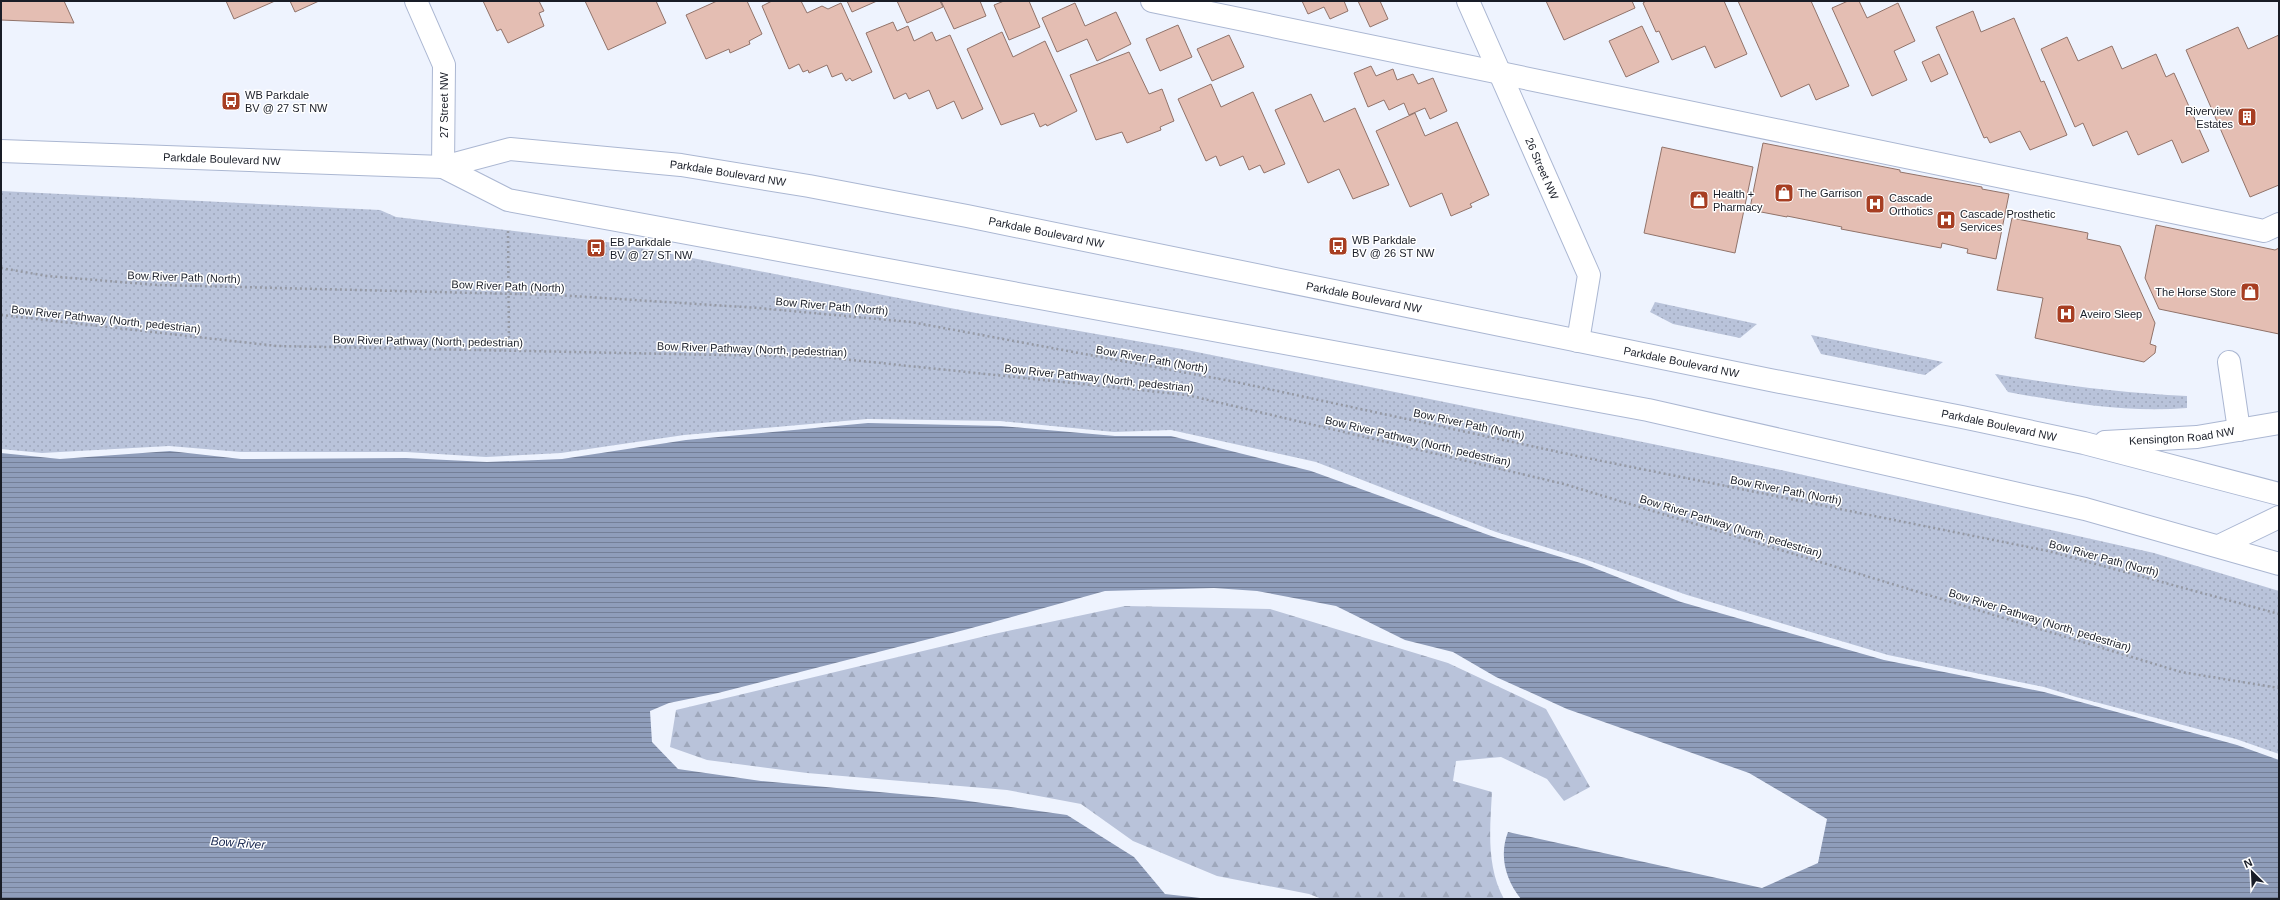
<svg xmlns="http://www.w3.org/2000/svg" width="2280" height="900" font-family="Arial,sans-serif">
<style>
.grass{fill:url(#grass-dots)}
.forest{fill:url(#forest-firs)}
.water{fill:url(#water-rules)}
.building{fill:#e4beb3;stroke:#91736a}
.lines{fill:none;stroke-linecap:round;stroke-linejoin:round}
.lane-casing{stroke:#abb7d2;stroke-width:24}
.street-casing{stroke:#abb7d2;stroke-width:24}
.secondary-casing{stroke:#abb7d2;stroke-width:24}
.path{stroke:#9599a4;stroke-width:2.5;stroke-dasharray:2 3;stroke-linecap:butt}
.lane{stroke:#fff;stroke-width:22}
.street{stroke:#fff;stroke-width:22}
.secondary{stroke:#fff;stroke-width:22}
.labels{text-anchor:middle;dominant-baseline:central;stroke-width:3;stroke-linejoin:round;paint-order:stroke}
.poi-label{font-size:11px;fill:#191d27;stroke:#fff;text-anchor:start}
.street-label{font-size:11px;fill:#191d27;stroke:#fff}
.water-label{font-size:12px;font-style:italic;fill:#18274f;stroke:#fff}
</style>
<defs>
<pattern id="grass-dots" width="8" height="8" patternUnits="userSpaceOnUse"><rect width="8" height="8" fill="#b9c3da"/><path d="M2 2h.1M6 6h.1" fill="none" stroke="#9ea7bb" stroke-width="1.8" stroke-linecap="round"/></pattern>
<pattern id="forest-firs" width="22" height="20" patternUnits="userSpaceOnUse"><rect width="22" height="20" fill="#b9c3da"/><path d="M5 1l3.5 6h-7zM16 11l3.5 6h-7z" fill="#9ea7bb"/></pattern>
<pattern id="water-rules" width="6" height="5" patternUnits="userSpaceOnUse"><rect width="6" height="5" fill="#8f9dba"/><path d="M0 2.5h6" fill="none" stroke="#747f97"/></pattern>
</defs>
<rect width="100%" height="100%" fill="#eef3fe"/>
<!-- grass -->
<path class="grass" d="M1,191L380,210L396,217L615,243L976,313L1182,349L1781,470L2154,553L2279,591V754L2236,739L2076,697L2044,687L1888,655L1687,595L1584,559L1496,532L1316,462L1171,430L1114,432L1000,421L867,419L684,435L561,453L486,457L406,452H241L169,446L42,453L1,449Z
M1655,302L1757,324L1740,338L1673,324L1650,312Z
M1811,335L1943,362L1925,375L1821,354Z
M1995,374C2059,385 2122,393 2187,396V408C2128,413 2067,403 2008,392Z"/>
<!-- forest -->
<path class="forest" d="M1125,606L1270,609L1448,663L1546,709L1590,787L1564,801L1547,779L1501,757L1456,761L1453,781L1492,792C1490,828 1486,866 1504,899H1322L1309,894L1217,876L1133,841L1081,804L1007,790L807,773L707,760L670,747L676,710L994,634Z"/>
<!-- water -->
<path class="water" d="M868,423L1001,426L1115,436H1171L1311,471L1494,537L1584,564L1681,602L1884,660L2044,692L2237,745L2279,760V899H1521C1505,879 1499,855 1508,832L1762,888L1818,863L1827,819L1749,773L1567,709L1496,677L1453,652L1405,640L1336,606L1257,591L1214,588L1105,591L968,629L718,693L669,703L650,711L652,742L678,769L761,781L954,799L1067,815L1134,857L1165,894L1209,899H1V453L60,459L170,451L241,459L406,458L487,462L562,459L686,440Z"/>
<!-- building -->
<path class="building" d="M1,1H64L74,23L1,20Z
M226,1H275L234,19Z
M290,1H319L295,12Z
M483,1H539L544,11L539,13L544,26L508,43L501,29L497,31Z
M585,1H656L666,23L608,50Z
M717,1H747L762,34L749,41L750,44L730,53L729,49L706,59L686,15Z
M772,1H801L807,13L822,6L828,9L841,3L872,72L852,81L850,78L846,81L842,73L832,77L827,65L809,73L808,70L803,72L799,64L789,69L762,6Z
M847,1H877L852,12Z
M897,1H940L943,7L907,23Z
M941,1H980L986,16L954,29Z
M1004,1H1029L1040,27L1009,40L994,5Z
M1302,1H1344L1348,11L1330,19L1324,7L1308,14Z
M1358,1H1380L1388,19L1370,27Z
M1546,1H1632L1635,8L1564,40Z
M1646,1H1724L1747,54L1715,68L1705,46L1672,60L1659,31L1656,32L1643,3Z
M1738,1H1811L1849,86L1816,100L1809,84L1781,97Z
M1848,1H1859L1867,18L1898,3L1915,41L1894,51L1907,80L1872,96L1832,8Z
M1075,3L1085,26L1116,12L1131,44L1097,61L1087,39L1057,52L1042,18Z
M1973,11L1981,32L2014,18L2041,82L2044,81L2067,135L2030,150L2020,131L1990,143L1987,137L1984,138L1936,27Z
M893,22L897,31L908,26L914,41L932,32L936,41L950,35L983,109L962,119L954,101L937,109L929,90L909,99L906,93L894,99L866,33Z
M1178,25L1192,57L1160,71L1146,39Z
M1642,26L1659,62L1626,77L1609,41Z
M2238,27L2248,49L2279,35V185L2250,197L2186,50Z
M1002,32L1013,57L1045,41L1077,111L1047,126L1046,124L1040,127L1034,113L1001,125L967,49Z
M1229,35L1244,67L1212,81L1197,49Z
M2067,37L2078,61L2112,46L2122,69L2156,54L2166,77L2174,73L2209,151L2182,163L2172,140L2138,155L2127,131L2093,146L2083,123L2075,127L2041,49Z
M1129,52L1149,94L1162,89L1174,121L1160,127L1161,130L1127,143L1122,132L1096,140L1070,75Z
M1939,54L1948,74L1931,82L1922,62Z
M1371,66L1376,76L1393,69L1397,80L1413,74L1418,84L1433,78L1447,111L1430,119L1425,108L1409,115L1404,103L1389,110L1384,100L1368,107L1354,73Z
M1211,84L1221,107L1253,92L1285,164L1264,173L1260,165L1249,170L1243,156L1220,166L1216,156L1206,161L1178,99Z
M1311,94L1324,122L1355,108L1389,185L1353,199L1339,169L1308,183L1275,110Z
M1415,113L1425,136L1457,122L1489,195L1470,204L1472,207L1451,216L1442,193L1410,207L1376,131Z
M1763,143L1900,170V172L1982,187V189L2009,194L1996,259L1967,253L1968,249L1942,243L1941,248L1841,229L1842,227L1787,216V217L1756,211V209L1750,208Z
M1662,147L1753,167L1735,253L1644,233Z
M2012,218L2088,233L2087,239L2120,246L2155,323L2150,344L2156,346L2155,353L2144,362L2035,338L2043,298L1997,290Z
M2156,225L2275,250L2279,248V334L2159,309L2145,278Z"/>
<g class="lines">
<defs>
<path id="lane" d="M1152,1L2264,231L2279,224
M2229,362L2239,430"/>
<g id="street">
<path d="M416,1L444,65L443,167"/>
<path id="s1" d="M1468,1L1589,275L1578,341"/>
</g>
<g id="secondary">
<path id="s2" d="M1,151L443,167L510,149L681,165L809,186L967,216L1770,380L1962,417L2084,443L2279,494"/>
<path d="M443,167L508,200L1648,410L2085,509L2279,564"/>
<path id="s3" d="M2105,442L2197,437L2279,423"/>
<path d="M2219,546L2279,517"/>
</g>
</defs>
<!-- lane casing -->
<use href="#lane" class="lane-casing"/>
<!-- street casing -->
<use href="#street" class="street-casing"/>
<!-- secondary casing -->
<use href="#secondary" class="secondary-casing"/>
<!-- path -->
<path class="path" d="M508,231L509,351
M1,268L47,276L157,285L557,295L759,308L911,322L1236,382L1577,456L2048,551L2279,614
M1,315L277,346L823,357L1187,395L1564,484L2181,672L2279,688"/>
<!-- lane -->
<use href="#lane" class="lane"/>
<!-- street -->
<use href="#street" class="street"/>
<!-- secondary -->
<use href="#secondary" class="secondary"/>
</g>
<!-- icons -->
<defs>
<symbol id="bus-square" viewBox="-11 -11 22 22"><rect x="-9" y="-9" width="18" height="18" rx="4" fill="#a73e22" stroke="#fff"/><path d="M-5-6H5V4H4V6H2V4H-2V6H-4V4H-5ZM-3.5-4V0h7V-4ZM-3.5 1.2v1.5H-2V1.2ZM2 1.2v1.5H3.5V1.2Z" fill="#fff"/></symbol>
<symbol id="building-square" viewBox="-11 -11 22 22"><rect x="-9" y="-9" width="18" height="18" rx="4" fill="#a73e22" stroke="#fff"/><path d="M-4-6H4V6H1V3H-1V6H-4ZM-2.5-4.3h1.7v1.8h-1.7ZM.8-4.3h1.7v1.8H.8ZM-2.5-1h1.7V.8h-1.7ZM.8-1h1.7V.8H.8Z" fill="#fff"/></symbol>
<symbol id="shop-square" viewBox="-11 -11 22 22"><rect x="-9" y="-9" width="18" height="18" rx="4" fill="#a73e22" stroke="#fff"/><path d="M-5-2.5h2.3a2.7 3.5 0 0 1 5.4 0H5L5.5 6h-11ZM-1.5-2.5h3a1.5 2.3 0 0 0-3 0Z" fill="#fff"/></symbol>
<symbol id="hospital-square" viewBox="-11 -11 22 22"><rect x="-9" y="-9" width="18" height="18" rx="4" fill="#a73e22" stroke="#fff"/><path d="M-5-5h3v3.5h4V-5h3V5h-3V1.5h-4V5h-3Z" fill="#fff"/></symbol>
</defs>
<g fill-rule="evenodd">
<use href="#bus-square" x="220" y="90" width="22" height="22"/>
<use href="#building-square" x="2236" y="106" width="22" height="22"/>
<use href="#shop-square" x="1773" y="182" width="22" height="22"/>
<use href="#shop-square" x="1688" y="189" width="22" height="22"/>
<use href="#hospital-square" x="1864" y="193" width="22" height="22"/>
<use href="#hospital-square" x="1935" y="209" width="22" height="22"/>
<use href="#bus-square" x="1327" y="235" width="22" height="22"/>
<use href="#bus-square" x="585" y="237" width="22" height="22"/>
<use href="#shop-square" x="2239" y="281" width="22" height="22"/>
<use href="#hospital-square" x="2055" y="303" width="22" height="22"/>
</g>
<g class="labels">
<!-- poi labels -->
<g class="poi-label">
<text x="245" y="95">WB Parkdale<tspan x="245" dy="13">BV @ 27 ST NW</tspan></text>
<text x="2233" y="111" text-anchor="end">Riverview<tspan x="2233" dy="13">Estates</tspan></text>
<text x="1798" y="193">The Garrison</text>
<text x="1713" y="194">Health +<tspan x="1713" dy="13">Pharmacy</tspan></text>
<text x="1889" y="198">Cascade<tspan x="1889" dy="13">Orthotics</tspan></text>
<text x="1960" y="214">Cascade Prosthetic<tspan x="1960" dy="13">Services</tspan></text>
<text x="1352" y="240">WB Parkdale<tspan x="1352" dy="13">BV @ 26 ST NW</tspan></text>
<text x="610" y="242">EB Parkdale<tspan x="610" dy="13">BV @ 27 ST NW</tspan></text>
<text x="2236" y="292" text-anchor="end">The Horse Store</text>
<text x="2080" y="314">Aveiro Sleep</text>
</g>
<!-- street labels -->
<g class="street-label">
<text transform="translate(444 105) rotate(-90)">27 Street NW</text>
<text stroke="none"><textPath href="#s2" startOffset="221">Parkdale Boulevard NW</textPath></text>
<text stroke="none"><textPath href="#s1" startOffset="183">26 Street NW</textPath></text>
<text stroke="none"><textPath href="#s2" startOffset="731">Parkdale Boulevard NW</textPath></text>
<text stroke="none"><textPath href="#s2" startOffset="1055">Parkdale Boulevard NW</textPath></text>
<text transform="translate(184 277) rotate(2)">Bow River Path (North)</text>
<text transform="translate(508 286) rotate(2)">Bow River Path (North)</text>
<text stroke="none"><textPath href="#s2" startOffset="1379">Parkdale Boulevard NW</textPath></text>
<text transform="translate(832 306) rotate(5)">Bow River Path (North)</text>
<text transform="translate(106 319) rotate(6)">Bow River Pathway (North, pedestrian)</text>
<text transform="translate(428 341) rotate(1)">Bow River Pathway (North, pedestrian)</text>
<text transform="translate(752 349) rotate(2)">Bow River Pathway (North, pedestrian)</text>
<text transform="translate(1152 359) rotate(10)">Bow River Path (North)</text>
<text stroke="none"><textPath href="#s2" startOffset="1703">Parkdale Boulevard NW</textPath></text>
<text transform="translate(1099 378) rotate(6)">Bow River Pathway (North, pedestrian)</text>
<text transform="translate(1469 424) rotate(12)">Bow River Path (North)</text>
<text stroke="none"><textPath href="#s2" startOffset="2027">Parkdale Boulevard NW</textPath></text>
<text stroke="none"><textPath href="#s3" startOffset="77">Kensington Road NW</textPath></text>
<text transform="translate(1418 441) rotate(13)">Bow River Pathway (North, pedestrian)</text>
<text transform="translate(1786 490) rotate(11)">Bow River Path (North)</text>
<text transform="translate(1731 526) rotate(17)">Bow River Pathway (North, pedestrian)</text>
<text transform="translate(2104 558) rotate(15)">Bow River Path (North)</text>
<text transform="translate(2040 620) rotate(17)">Bow River Pathway (North, pedestrian)</text>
</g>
<!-- water labels -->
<g class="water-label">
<text transform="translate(238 843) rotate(4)">Bow River</text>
</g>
</g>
<!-- border -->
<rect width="2280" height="900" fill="none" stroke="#191d27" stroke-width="4"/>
<!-- north arrow -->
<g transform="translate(2252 872) rotate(336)" stroke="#ffffff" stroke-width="3" paint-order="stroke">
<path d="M0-3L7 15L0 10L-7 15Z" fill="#191d27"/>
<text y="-6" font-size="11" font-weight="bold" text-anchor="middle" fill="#191d27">N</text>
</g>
</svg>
